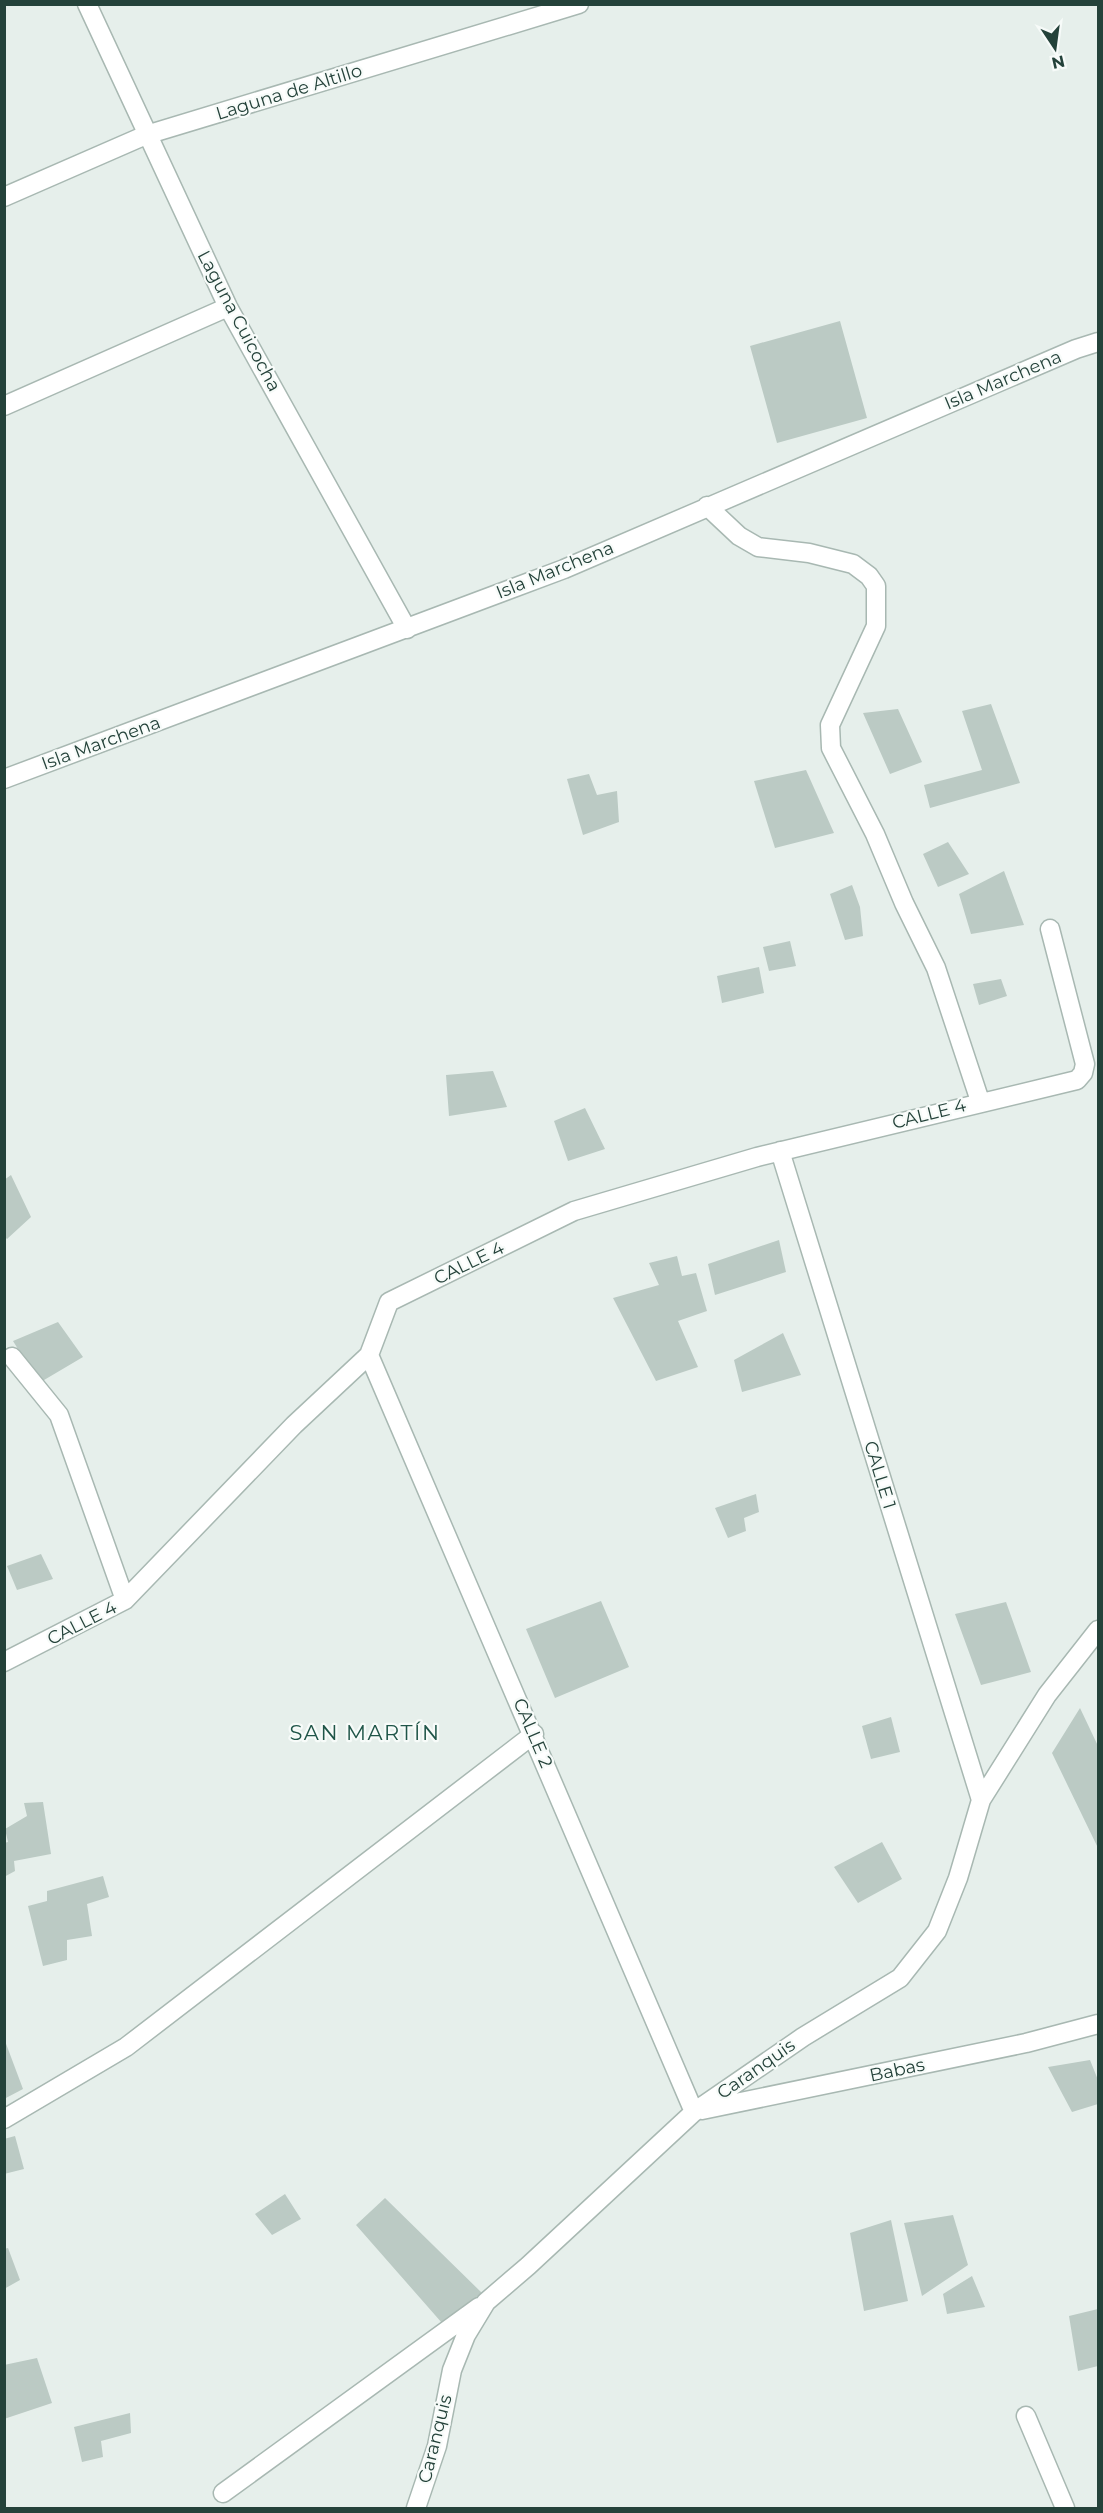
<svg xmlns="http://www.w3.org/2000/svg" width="1103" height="2513" font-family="Montserrat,sans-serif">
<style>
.building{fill:#bbcac4}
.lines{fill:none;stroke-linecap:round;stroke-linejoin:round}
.minor-casing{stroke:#a8b8b2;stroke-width:21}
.minor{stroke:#fff;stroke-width:18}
.labels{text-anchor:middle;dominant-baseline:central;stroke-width:4.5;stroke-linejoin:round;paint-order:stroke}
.street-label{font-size:18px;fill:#24423a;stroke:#f7fbf9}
.quarter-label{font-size:21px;letter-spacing:1.5px;fill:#1f5548;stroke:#f7fbf9}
</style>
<rect width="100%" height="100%" fill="#e6efeb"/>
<!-- building -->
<path class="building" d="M840,321L867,418L777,443L750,346Z
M991,704L1020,783L930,808L924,785L982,770L962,711Z
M898,709L922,762L890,774L863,713Z
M806,770L834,833L775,848L754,781Z
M589,774L597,795L617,791L619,822L583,835L567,779Z
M948,842L969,874L938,887L923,854Z
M1004,871L1024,925L971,934L959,894Z
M852,885L860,907L863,936L845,940L830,894Z
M790,941L796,966L769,971L763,947Z
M759,967L764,993L722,1003L717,976Z
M1001,979L1007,996L979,1005L973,984Z
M493,1071L507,1107L449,1116L446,1075Z
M585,1108L605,1149L568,1161L554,1121Z
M11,1175L31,1217L7,1239L4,1236V1180Z
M779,1240L786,1272L715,1295L708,1264Z
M677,1256L682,1276L696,1273L707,1311L678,1321L698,1367L656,1381L613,1298L659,1285L649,1263Z
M58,1322L83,1357L39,1383L13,1341Z
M783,1333L801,1375L742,1392L734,1360Z
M756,1494L759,1512L744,1518L746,1531L728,1538L715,1508Z
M41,1554L53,1579L17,1590L7,1566Z
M601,1601L629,1667L555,1698L526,1629Z
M1006,1602L1031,1672L981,1685L955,1614Z
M1080,1708L1098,1746V1848L1052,1753Z
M891,1717L900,1752L871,1759L862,1726Z
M43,1802L51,1854L14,1861L15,1871L4,1877V1843L8,1842L5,1829L27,1816L24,1803Z
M882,1842L902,1879L858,1903L834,1867Z
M103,1876L109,1897L87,1904L92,1936L67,1940V1960L43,1966L28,1906L47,1901V1891Z
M5,2041L23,2089L4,2099V2041Z
M1090,2060L1098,2080V2104L1072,2112L1048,2067Z
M15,2136L24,2169L4,2174V2139Z
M285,2194L301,2219L272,2235L255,2214Z
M385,2198L482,2293L442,2323L356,2225Z
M953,2215L968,2265L922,2296L904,2223Z
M891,2220L908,2301L864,2311L850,2233Z
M8,2248L20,2280L4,2289V2249Z
M972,2276L985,2307L947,2314L943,2294Z
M1098,2309V2366L1078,2371L1069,2316Z
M37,2358L52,2403L4,2419V2365Z
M130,2413L131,2433L101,2441L103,2457L82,2462L74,2427Z"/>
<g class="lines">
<defs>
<path id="minor" d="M87,4L228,307L407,629
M4,197L146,135L579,4
M4,406L228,307
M707,506L739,536L758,547L809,553L853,564L869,576L876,586V626L830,725L831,748L875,834L904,903L936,968L980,1101
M4,779L564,569L1076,349L1098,342
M780,1151L981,1800
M369,1355L694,2112
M12,1357L59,1415L125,1600
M4,1662L125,1600L294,1425L369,1355L389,1302L574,1211L757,1157L1077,1080L1083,1073L1085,1064L1050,929
M702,2110L1026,2043L1098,2024
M4,2119L126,2047L534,1734
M1026,2416L1065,2508
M223,2493L479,2307
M416,2508L437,2446L452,2370L466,2335L486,2302L528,2266L694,2112L803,2037L900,1978L937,1931L958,1878L981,1800L1047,1695L1098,1630"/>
</defs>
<!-- minor casing -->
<use href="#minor" class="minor-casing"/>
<!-- minor -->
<use href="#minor" class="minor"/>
</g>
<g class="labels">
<!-- street labels -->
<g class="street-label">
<text transform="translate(289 92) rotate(-17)">Laguna de Altillo</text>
<text transform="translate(239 321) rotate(62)">Laguna Cuicocha</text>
<text transform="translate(1003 380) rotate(-23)">Isla Marchena</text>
<text transform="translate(555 570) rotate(-22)">Isla Marchena</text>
<text transform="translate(101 743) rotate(-20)">Isla Marchena</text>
<text transform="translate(929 1114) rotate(-14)">CALLE 4</text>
<text transform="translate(469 1263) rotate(-26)">CALLE 4</text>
<text transform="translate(880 1475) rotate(73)">CALLE 1</text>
<text transform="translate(82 1623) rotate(-27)">CALLE 4</text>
<text transform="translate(533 1733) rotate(67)">CALLE 2</text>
<text transform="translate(756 2069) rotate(-35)">Caranquis</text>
<text transform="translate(897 2070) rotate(-12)">Babas</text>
<text transform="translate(435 2439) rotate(-76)">Caranquis</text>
</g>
<!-- quarter labels -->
<g class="quarter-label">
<text x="365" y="1732">SAN MARTÍN</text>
</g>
</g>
<!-- border -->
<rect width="1103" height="2513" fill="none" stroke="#24423a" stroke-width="12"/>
<!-- north arrow -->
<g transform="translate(1055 48) rotate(167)" stroke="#f7fbf9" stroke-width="4.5" paint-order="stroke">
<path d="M0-4.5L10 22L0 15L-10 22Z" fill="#24423a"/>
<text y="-9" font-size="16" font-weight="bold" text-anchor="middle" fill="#24423a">N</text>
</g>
</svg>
